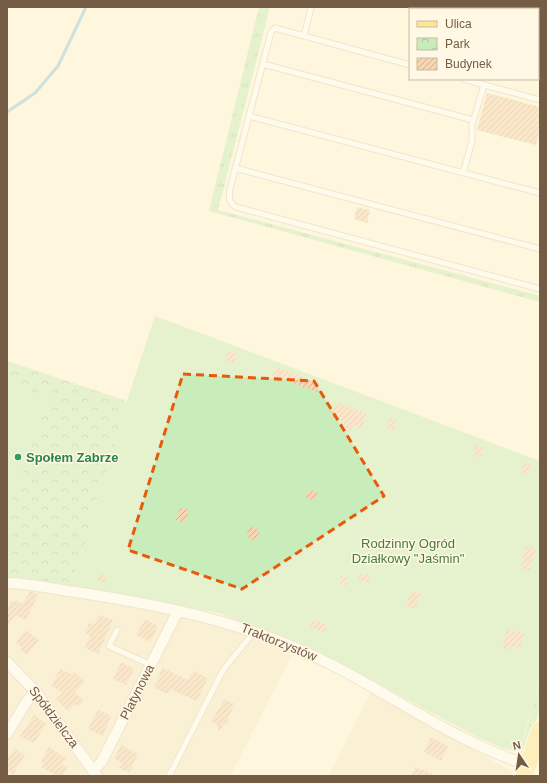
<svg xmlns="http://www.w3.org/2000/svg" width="547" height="783" font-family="Helvetica,sans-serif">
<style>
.residential{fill:#f6e8cb}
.grass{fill:url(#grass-tufts)}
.park{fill:url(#park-crowns)}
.garden{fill:#c9ecbb}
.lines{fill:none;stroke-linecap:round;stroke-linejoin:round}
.stream{stroke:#96c7db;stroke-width:3}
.building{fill:url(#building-hatch)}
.service-casing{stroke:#e2d2b9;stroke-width:7}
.minor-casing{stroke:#e2d2b9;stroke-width:12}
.primary-casing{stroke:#fff;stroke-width:19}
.service{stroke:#fff;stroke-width:5}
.minor{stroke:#fff;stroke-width:10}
.primary{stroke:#ffe593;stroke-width:17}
.marked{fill:none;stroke:#e8590c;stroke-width:3;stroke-dasharray:8 5;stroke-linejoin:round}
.leisure-dot{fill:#2e9e5b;stroke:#fff8e5;stroke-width:1.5}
.labels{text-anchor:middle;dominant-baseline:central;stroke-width:3;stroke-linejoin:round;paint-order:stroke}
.leisure-label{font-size:13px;font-weight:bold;fill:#27864d;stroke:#fff8e5;text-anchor:start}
.park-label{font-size:13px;fill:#467c3b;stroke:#fff8e5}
.street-label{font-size:13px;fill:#755c44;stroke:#fff8e5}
</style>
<defs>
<pattern id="grass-tufts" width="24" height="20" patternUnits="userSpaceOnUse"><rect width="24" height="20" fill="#c9ecbb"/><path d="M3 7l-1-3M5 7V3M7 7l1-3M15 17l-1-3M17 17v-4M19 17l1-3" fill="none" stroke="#a8c29a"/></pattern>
<pattern id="park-crowns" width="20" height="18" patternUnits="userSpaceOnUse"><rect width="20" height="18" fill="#c9ecbb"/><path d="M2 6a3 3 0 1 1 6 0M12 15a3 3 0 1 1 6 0" fill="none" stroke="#a8c29a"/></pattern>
<pattern id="building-hatch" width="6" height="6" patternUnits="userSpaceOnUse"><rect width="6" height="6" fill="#f6d6b3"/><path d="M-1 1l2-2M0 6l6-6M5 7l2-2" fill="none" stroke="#ccb193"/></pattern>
</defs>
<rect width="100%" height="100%" fill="#fef6dd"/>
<!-- residential -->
<path class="residential" d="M7,587L101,601L198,618L238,630L293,653L230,776H7Z
M371,692L428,723L519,776H329Z"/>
<!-- grass -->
<path class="grass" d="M259,7H270L218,210L540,296V302L209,211Z
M540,677V707L528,753L524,757L519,758Z"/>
<!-- park -->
<path class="park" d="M7,361L127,401L72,586L7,576Z"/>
<!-- garden -->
<path class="garden" d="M155,316L540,461V677L520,751L505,749L477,737L332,659L219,613L72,586L127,401Z
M7,383L49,398L7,517Z"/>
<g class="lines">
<!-- stream -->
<path class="stream" d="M7,112L35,93L58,66L86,7"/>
</g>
<!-- building -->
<path class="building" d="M487,93L540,107V129L536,145L477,130Z
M357,207L370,210L367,223L354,219Z
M228,351L237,354L234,364L225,361Z
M276,367L319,383L317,392L280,378L279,382L271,379Z
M336,402L367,414L361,429L353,425L351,431L343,428L345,423L330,416Z
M390,418L397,421L393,431L385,427Z
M476,445L484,448L480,457L473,454Z
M524,462L531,464L527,475L520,472Z
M308,490L318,493L315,501L305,497Z
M180,507L189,510L185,523L176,520Z
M250,526L260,531L255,541L246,536Z
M526,546L536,548L529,571L520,568Z
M99,573L107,576L104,583L97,580Z
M360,573L370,576L368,583L358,580Z
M341,576L349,579L346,586L339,583Z
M30,591L38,595L26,620L15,615L7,627V610L11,601H16L23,604Z
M411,591L421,594L415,609L406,606Z
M99,615L113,620L98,654L85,648L90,635L85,633L89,623L94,625Z
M145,619L158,626L150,642L136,635Z
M313,620L327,625L324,632L310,627Z
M507,629L525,634L519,648L511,645L510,650L502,648Z
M26,630L39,640L27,655L20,650L22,647L16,642Z
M121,662L134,669L126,685L113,679Z
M162,668L188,680L193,671L208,678L197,701L170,689L168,694L154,688Z
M60,669L71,674L74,671L85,682L75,692L84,701L78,707L75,704L68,711L56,699L63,692L51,686Z
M224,699L234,704L226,724L224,723L219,732L217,725L211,722Z
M98,710L111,716L103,736L88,729Z
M34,715L46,724L34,743L20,736Z
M431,737L448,746L441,761L424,752Z
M121,745L138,754L129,773L119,768L122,763L114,759Z
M49,747L66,758L62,764L68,767L63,776H57L41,767L44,763L41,761Z
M15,749L25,755L13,774L7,770V759Z
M415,767L437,776H411Z"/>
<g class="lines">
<defs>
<path id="service" d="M433,9L434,7
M304,36L311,7
M263,64L473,120
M410,65L275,28L271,32L230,189C229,197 228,202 236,207L540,289
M463,79L540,100
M249,116L540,193
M235,168L540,249
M463,173L472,141V125L484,85
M117,630L109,646L151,665
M169,776L223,670L254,632"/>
<path id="minor" d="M7,583C32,583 57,590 82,593C173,607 256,625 338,668C401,701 460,744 529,765
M7,662L36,692L97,776
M7,734L27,701L36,692
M93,771L102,761L178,611"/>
<path id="primary" d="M524,776L540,730"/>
</defs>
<!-- service casing -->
<use href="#service" class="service-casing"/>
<!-- minor casing -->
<use href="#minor" class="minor-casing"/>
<!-- primary casing -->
<use href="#primary" class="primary-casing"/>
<!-- service -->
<use href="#service" class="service"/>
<!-- minor -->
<use href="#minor" class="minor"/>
<!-- primary -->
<use href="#primary" class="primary"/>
</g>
<!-- marked area -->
<path d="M0 0H547V783H0ZM183,374L314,381L384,496L242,589L128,550Z" fill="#fef6dd" fill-opacity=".55" fill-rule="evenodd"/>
<path class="marked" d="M183,374L314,381L384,496L242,589L128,550Z"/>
<!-- markers -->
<circle class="leisure-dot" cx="18" cy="457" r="4"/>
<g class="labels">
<!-- leisure labels -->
<g class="leisure-label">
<text x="26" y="457">Społem Zabrze</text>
</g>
<!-- park labels -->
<g class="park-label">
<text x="408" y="543">Rodzinny Ogród<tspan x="408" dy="15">Działkowy "Jaśmin"</tspan></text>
</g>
<!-- street labels -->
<g class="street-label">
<text transform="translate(279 642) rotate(22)">Traktorzystów</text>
<text transform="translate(137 692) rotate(-63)">Platynowa</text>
<text transform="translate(54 717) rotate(53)">Spółdzielcza</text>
</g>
</g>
<!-- border -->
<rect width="547" height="783" fill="none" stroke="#755c44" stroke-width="16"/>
<!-- legend -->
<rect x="409" y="8" width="130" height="72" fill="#fff8e5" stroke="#c8baa5"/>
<rect x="417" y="21" width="20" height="6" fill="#ffe593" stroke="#c8baa5"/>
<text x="445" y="28" font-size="12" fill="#755c44">Ulica</text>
<rect x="417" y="38" width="20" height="12" fill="url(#park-crowns)" stroke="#c8baa5"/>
<text x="445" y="48" font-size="12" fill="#755c44">Park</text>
<rect x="417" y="58" width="20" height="12" fill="url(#building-hatch)" stroke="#c8baa5"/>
<text x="445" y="68" font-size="12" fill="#755c44">Budynek</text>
<!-- north arrow -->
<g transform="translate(519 755) rotate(347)" stroke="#fff8e5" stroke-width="3" paint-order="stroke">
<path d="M0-3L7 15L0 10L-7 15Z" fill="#755c44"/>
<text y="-6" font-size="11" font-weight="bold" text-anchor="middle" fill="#755c44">N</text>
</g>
</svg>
